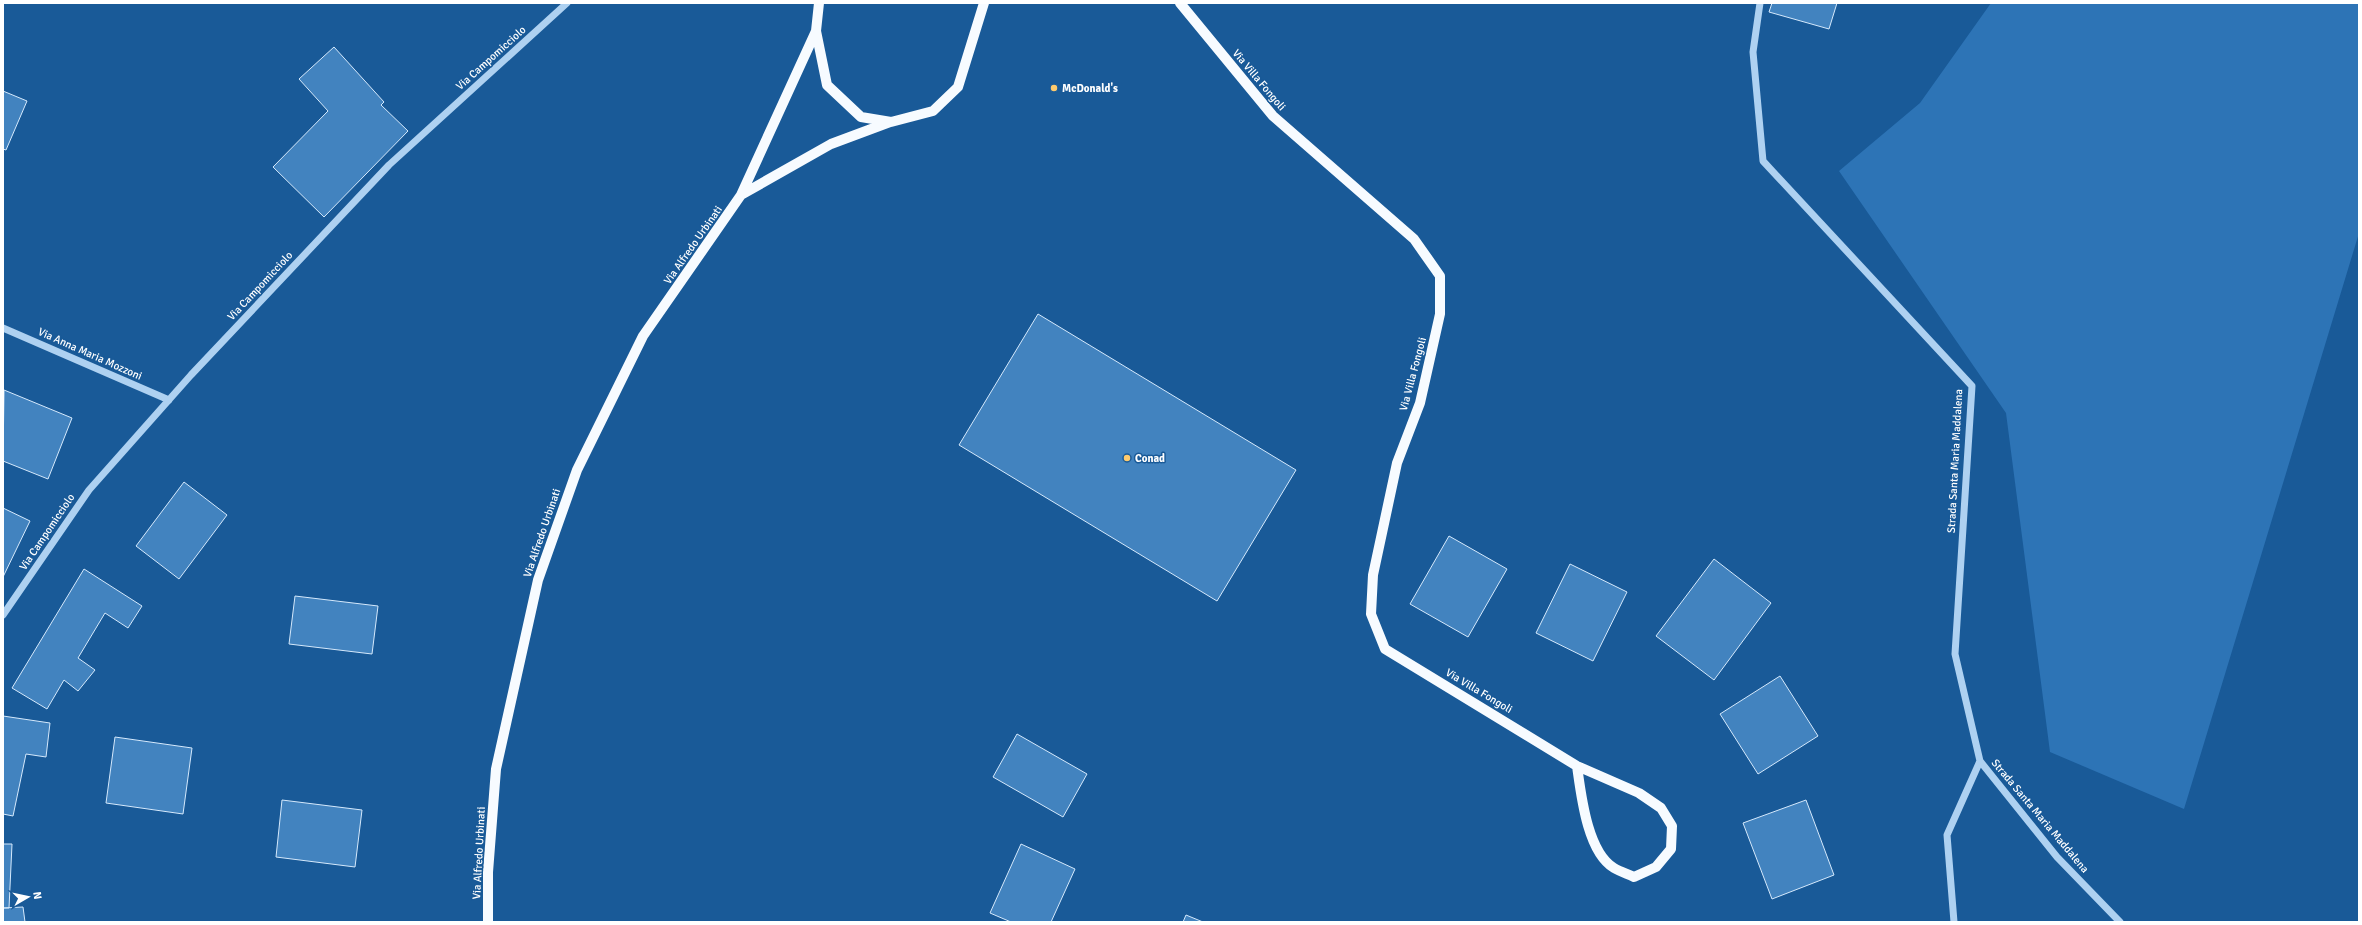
<svg xmlns="http://www.w3.org/2000/svg" width="2362" height="925" font-family="Signika,sans-serif">
<style>
.green{fill:#2d74b6}
.building{fill:#4283bf;stroke:#d5e9fc}
.lines{fill:none;stroke-linecap:round;stroke-linejoin:round}
.minor{stroke:#aed1f1;stroke-width:7}
.major{stroke:#f7fbff;stroke-width:10}
.poi-dot{fill:#ffcb6d;stroke:#195a98;stroke-width:1.5}
.labels{text-anchor:middle;dominant-baseline:central;stroke-width:3;stroke-linejoin:round;paint-order:stroke}
.street-label{font-size:11px;fill:#fff;stroke:#195a98}
.poi-label{font-size:11px;font-weight:bold;fill:#fff;stroke:#195a98;text-anchor:start}
</style>
<rect width="100%" height="100%" fill="#195a98"/>
<!-- green -->
<path class="green" d="M1991,3H2359V233L2184,809L2050,752L2006,413L1839,171L1920,103Z"/>
<!-- building -->
<path class="building" d="M1772,3H1837L1829,29L1769,12Z
M334,47L384,102L381,105L408,131L324,217L273,167L328,111L299,79Z
M3,91L27,101L6,150L3,149Z
M1038,314L1296,470L1217,601L959,445Z
M4,390L72,418L48,479L3,461Z
M184,482L227,515L179,579L136,546Z
M3,508L30,521L3,577Z
M1449,536L1507,569L1468,637L1410,604Z
M1714,559L1771,603L1714,680L1656,636Z
M1570,564L1627,592L1593,661L1536,633Z
M84,569L142,606L128,628L105,613L78,658L95,670L78,691L64,680L47,709L12,688Z
M295,596L378,606L372,654L289,644Z
M1780,676L1818,736L1758,774L1720,714Z
M3,716L50,723L46,757L26,754L13,816L3,814Z
M1017,734L1087,774L1063,817L993,777Z
M115,737L192,748L183,814L106,803Z
M282,800L362,810L355,867L276,857Z
M1806,800L1834,875L1772,899L1743,823Z
M3,844H12L9,908H3Z
M1021,844L1075,869L1051,922H1011L990,913Z
M23,907L25,922H3V908Z
M1186,915L1203,922H1183Z"/>
<g class="lines">
<!-- minor -->
<path class="minor" d="M1760,3L1753,52L1763,161L1972,386L1955,654L1980,761L2057,857L2120,922
M3,328L169,400
M3,615L89,490L191,375L389,165L567,3
M1954,922L1947,835L1980,761"/>
<!-- major -->
<path class="major" d="M819,3L816,31L827,85L861,117L891,122L933,111L958,87L984,3
M1180,3L1273,116L1414,239L1440,276V314L1420,403L1397,463L1373,575L1371,614L1385,649L1577,766L1639,793L1661,808L1672,826L1671,849L1656,867L1634,877C1628,874 1621,872 1614,868C1587,852 1581,794 1577,766
M741,195L831,144L890,122
M488,922V872L496,769L538,580L577,470L643,336L741,195L816,31"/>
</g>
<!-- markers -->
<g class="poi-dot">
<circle cx="1054" cy="88" r="4"/>
<circle cx="1127" cy="458" r="4"/>
</g>
<g class="labels">
<!-- street labels -->
<g class="street-label">
<text transform="translate(491 58) rotate(-42)">Via Campomicciolo</text>
<text transform="translate(1259 80) rotate(50)">Via Villa Fongoli</text>
<text transform="translate(693 245) rotate(-55)">Via Alfredo Urbinati</text>
<text transform="translate(260 286) rotate(-47)">Via Campomicciolo</text>
<text transform="translate(90 354) rotate(24)">Via Anna Maria Mozzoni</text>
<text transform="translate(1413 374) rotate(-75)">Via Villa Fongoli</text>
<text transform="translate(1955 461) rotate(-87)">Strada Santa Maria Maddalena</text>
<text transform="translate(47 532) rotate(-56)">Via Campomicciolo</text>
<text transform="translate(542 533) rotate(-71)">Via Alfredo Urbinati</text>
<text transform="translate(1479 691) rotate(31)">Via Villa Fongoli</text>
<text transform="translate(2040 816) rotate(50)">Strada Santa Maria Maddalena</text>
<text transform="translate(479 853) rotate(-87)">Via Alfredo Urbinati</text>
</g>
<!-- poi labels -->
<g class="poi-label">
<text x="1062" y="88">McDonald's</text>
<text x="1135" y="458">Conad</text>
</g>
</g>
<!-- border -->
<rect width="2362" height="925" fill="none" stroke="#ffffff" stroke-width="8"/>
<!-- north arrow -->
<g transform="translate(28 897) rotate(81)" stroke="#195a98" stroke-width="3" paint-order="stroke">
<path d="M0-3L7 15L0 10L-7 15Z" fill="#ffffff"/>
<text y="-6" font-size="11" font-weight="bold" text-anchor="middle" fill="#ffffff">N</text>
</g>
</svg>
